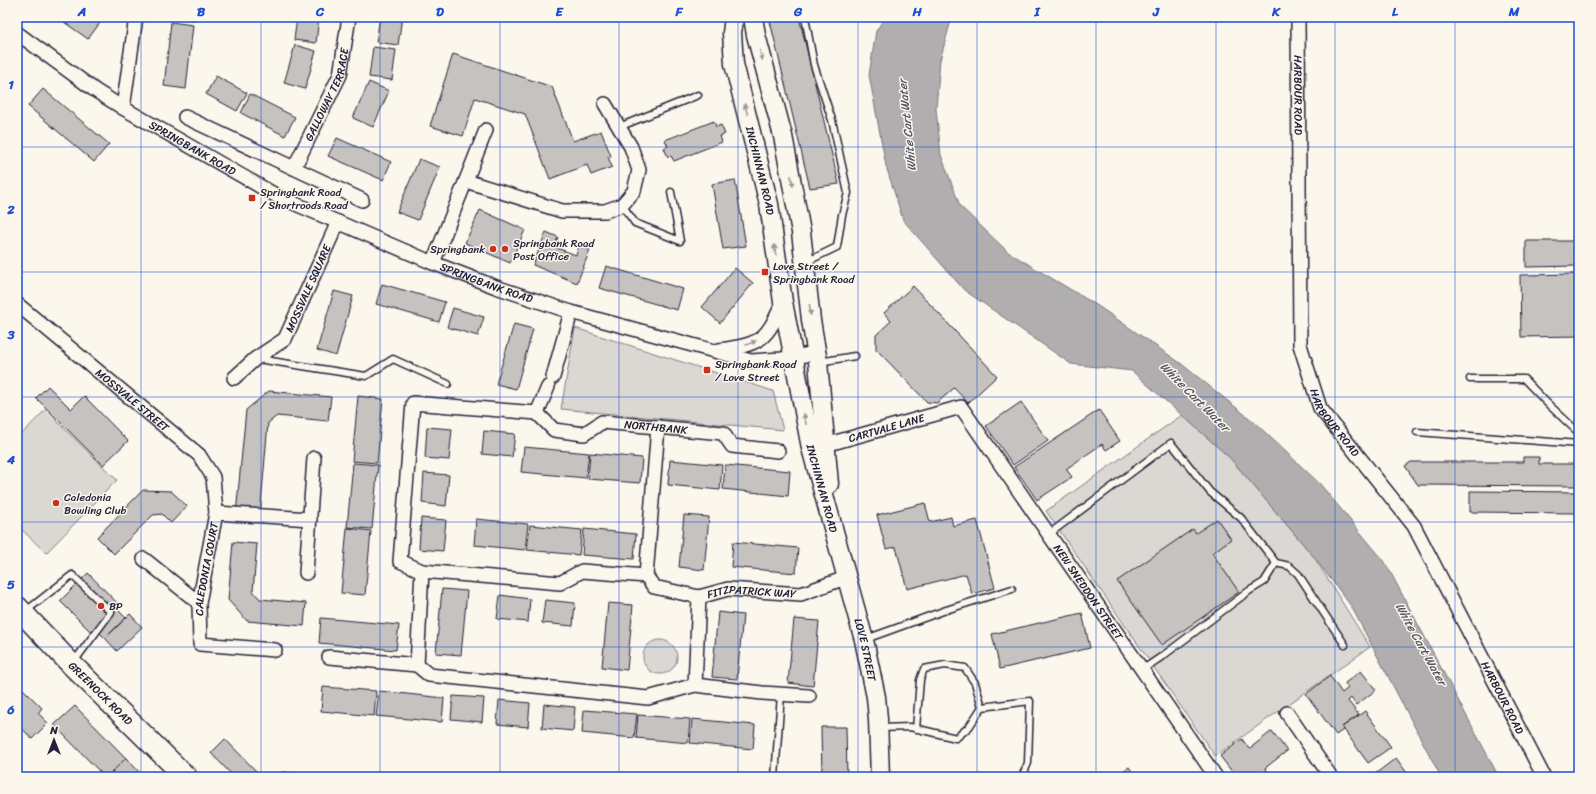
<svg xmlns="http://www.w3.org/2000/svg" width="1596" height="794" font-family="Sriracha,sans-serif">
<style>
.green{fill:#dbd8d3;stroke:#7e7d87}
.water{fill:#b1aeb0;stroke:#787681}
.building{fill:#c6c2c0;stroke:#22223b}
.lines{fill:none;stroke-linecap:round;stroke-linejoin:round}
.lane-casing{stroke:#22223b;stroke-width:9}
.street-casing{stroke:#22223b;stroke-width:16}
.secondary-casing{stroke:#22223b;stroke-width:21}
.primary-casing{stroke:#22223b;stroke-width:24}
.lane{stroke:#fbf7ec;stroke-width:6}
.street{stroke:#fbf7ec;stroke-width:13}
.secondary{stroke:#fbf7ec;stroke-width:18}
.primary{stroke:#fbf7ec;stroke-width:21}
.oneway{fill:#99979c}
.grid{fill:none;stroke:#1d4ed8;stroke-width:1;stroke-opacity:0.55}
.poi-dot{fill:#c8321e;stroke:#fbf7ec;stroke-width:1.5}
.labels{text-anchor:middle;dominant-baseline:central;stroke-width:3;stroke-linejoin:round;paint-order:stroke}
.street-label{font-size:11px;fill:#22223b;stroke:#fbf7ec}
.poi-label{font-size:11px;fill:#22223b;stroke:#fbf7ec;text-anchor:start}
.water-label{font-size:12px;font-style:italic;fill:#545364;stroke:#fbf7ec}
.neatline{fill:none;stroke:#1d4ed8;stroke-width:1.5}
.grid-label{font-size:13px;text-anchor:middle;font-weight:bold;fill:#1d4ed8}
</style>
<rect width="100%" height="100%" fill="#fbf7ec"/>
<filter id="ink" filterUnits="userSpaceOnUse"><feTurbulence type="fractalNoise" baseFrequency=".025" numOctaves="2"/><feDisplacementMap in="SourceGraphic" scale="8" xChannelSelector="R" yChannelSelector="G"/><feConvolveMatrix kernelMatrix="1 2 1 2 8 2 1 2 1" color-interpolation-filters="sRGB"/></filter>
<g filter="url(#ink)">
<!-- green -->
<path class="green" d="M575,328L773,391L783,430L561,409Z
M45,410L117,480L46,553L17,525V439Z
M1182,415L1230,458L1314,557L1370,647L1215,756L1046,511Z
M643 657a17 17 0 1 1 34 0a17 17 0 1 1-34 0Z"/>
<!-- water -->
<path class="water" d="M885,17H952L940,60L936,109L941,155L960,206L1008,252L1098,306L1179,362L1253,421L1320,484L1385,562L1499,777H1441L1351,606L1314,557L1230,458L1132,371L1071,364L964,290L903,220L886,166L869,75L876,31Z"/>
<!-- building -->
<path class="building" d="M68,17H98L102,20L88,39L64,22Z
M173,17H194V20Z
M297,17H319L316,43L294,40Z
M380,17H402L398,45L376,42Z
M769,17H799L839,184L810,188Z
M171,22L193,25L186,89L164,86Z
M295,45L316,51L305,89L284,83Z
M373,47L396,50L392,80L369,77Z
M453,54L552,87L573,141L601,131L611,156L608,157L612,167L591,175L587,165L550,179L525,114L475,98L463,136L430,126Z
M216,76L247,93L237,111L206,94Z
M369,82L389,91L373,127L353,118Z
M43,89L109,144L94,162L28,106Z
M250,94L295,117L285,136L241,113Z
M714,121L716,127L721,125L725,134L720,136L722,142L674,161L671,156L668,157L664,148L668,146L665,140Z
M337,138L391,162L383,180L328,156Z
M419,159L440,167L418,220L397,212Z
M735,180L746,246L723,249L712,184Z
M480,210L525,230L510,263L465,243Z
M546,232L558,237L554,247L576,255L579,246L590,250L577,283L533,265Z
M1526,241H1579V266L1526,267Z
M606,266L683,289L677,310L599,288Z
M735,268L753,283L720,323L702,307Z
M1579,274V336L1521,337L1520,275Z
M382,284L445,302L439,322L376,304Z
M913,286L997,376L968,403L954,388L937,403L927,402L876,349V335L891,321L884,313Z
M334,291L353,296L336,356L317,350Z
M453,308L484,317L478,336L447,327Z
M514,324L533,329L516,389L496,384Z
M48,386L71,409L84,396L128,441L103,465L36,398Z
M269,391L331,397L328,421L277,416L268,423L260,516L236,514L246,410Z
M358,396L383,399L377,463L352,461Z
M1021,402L1048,441L1013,465L986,426Z
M1099,410L1120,441L1106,450L1102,444L1066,469L1072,477L1037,500L1014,467Z
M427,427L452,429L449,460L425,458Z
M484,431L515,434L512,457L482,454Z
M524,447L589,453L586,478L521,472Z
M590,453L642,458L640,483L588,479Z
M1523,457H1539V464H1575V458H1579V486L1418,485L1405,466L1411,462H1523Z
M670,460L722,465L720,490L668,485Z
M353,463L378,465L372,529L347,527Z
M725,465L790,471L788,496L723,489Z
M424,473L449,475L446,506L422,503Z
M143,490L171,491L187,506L171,523L162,514L153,515L114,554L97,537Z
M1470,491L1579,492V513L1470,512Z
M925,503L930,522L951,517L953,526L977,520L995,588L972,594L966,574L907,589L896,547L886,549L877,515Z
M684,515L709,517L704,570L679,567Z
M421,518L446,520L443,551L419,549Z
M476,519L528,524L525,550L474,545Z
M1217,519L1231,539L1212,553L1239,592L1162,645L1117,581L1193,529L1196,533Z
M530,525L582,530L579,555L527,550Z
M347,528L371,531L365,595L341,593Z
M584,529L636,534L634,559L582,555Z
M233,542L257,544L253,591L260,599L306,603L304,626L247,621L228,600Z
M733,542L798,548L796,573L731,567Z
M88,573L120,606L117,609L126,618L105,638L95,628L91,632L60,601Z
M442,589L467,591L461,655L436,653Z
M500,595L530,599L528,622L497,619Z
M545,600L575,603L573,626L542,623Z
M608,603L633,605L627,670L602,667Z
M718,612L743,615L737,679L712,677Z
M1082,613L1090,648L1000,669L992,634Z
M130,614L142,627L117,651L105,638Z
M321,618L399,625L396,650L319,643Z
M794,619L819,621L813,686L788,683Z
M1361,671L1376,690L1356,705L1351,698L1348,701L1359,715L1342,727L1343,730L1336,735L1306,694L1330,676L1342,693L1348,688L1345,683Z
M18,684L42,708L38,713L48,723L32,739L17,723V685Z
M323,687L376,691L374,716L321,711Z
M379,691L444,698L442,722L376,716Z
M453,696L484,698L482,722L451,719Z
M499,700L530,703L528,727L497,724Z
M544,704L575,707L573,731L542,728Z
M75,706L126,758L107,777H105L54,725Z
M584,710L637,714L634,738L582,733Z
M1365,711L1391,747L1368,763L1342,727Z
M638,715L690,719L688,743L636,738Z
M692,719L755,725L753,749L690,743Z
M821,727H846L847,777H822Z
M1272,731L1287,751L1265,768L1272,777H1236L1220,756L1242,739L1249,749Z
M225,739L258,773L254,777H234L211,753Z
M126,758L144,777H107Z
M1396,758L1410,777H1377L1375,774Z
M1129,767L1136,777H1114Z
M282,772L346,777H282Z"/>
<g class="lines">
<defs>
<path id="lane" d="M805,17L814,65L832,120L848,193L842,215L837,247L806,262
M619,127L698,95
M622,205L635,223L680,241L671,192
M258,359L366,376L393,359L448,384
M819,362L855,356
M1470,379H1524L1547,403L1579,433
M1417,432L1579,444
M1049,534L1171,443L1210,492L1241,518L1276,563L1289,566L1298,574L1345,645
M26,611L72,575L111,612L73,663
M866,639L946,610L1012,589
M1142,670L1164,655L1249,591L1264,582L1276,563
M880,728L910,727L956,738L969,727L982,707L1030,701L1028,763L1022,777
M916,729L920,680L924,669L945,665L965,668L975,683L982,707
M775,777L781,694"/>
<g id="street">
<path id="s1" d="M1298,17L1300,345L1320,408L1414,526L1544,777"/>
<path id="s2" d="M17,33L96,91L123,108L277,196L433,263L496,287L571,312L751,361L782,359L816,353"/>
<path d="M123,108L136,17"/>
<path d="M185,117L362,200"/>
<path id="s3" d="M294,168L340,75L349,17"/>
<path d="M466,181L562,211H605L622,205L634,191L639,170L631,147L605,104"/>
<path d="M433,263L486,130"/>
<path id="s4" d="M17,304L199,455L213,477L216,513"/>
<path d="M719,350C761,344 766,341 783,302"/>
<path d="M553,377L571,312"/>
<path id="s5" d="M234,378L255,359L285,339L338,222"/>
<path id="s6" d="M537,413L413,403L400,561L422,571L560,583L582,571L646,576L654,587L699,597L728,589L801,594L848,577"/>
<path id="s7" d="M537,413L554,430L584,434L602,422L723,433L732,446L778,451"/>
<path d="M537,413L548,387"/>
<path id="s8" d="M818,447L961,407L1216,777"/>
<path d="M144,559L199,603"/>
<path d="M422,571L417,665L429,675L648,698L695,685L762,693L809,696"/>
<path d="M306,573L314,458"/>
<path d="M646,576L658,427"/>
<path id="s9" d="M275,650L200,644L199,603L216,513L310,519"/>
<path d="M329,657L417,665"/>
<path d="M695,685L699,597"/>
<path d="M1287,713L1331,777"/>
</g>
<g id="secondary">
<path id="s10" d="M734,17L732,33L734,64L769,204L783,302L811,448L864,640L876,697L878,719L880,777"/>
<path d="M753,17L756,35L783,136L801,232L811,320L818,362L829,484"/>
</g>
<g id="primary">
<path id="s11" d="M17,607L72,665L186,777"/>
</g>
</defs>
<!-- lane casing -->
<use href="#lane" class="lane-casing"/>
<!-- street casing -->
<use href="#street" class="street-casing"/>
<!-- secondary casing -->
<use href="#secondary" class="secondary-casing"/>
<!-- primary casing -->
<use href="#primary" class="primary-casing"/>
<!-- lane -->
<use href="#lane" class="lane"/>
<!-- street -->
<use href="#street" class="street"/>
<!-- secondary -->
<use href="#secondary" class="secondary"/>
<!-- primary -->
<use href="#primary" class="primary"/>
</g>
<!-- one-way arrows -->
<defs><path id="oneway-solid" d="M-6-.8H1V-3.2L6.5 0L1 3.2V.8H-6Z"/></defs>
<g class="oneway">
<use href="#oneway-solid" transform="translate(761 55) rotate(75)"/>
<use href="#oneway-solid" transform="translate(746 109) rotate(-105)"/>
<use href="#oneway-solid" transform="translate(792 181) rotate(79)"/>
<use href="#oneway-solid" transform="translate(775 250) rotate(-99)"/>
<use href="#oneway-solid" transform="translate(810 310) rotate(84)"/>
<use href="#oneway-solid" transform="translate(751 343) rotate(-22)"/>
<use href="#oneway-solid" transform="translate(805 419) rotate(-101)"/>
</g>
</g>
<!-- grid -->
<path class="grid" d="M141,17V777M261,17V777M380,17V777M500,17V777M619,17V777M738,17V777M858,17V777M977,17V777M1096,17V777M1216,17V777M1335,17V777M1455,17V777M17,147H1579M17,272H1579M17,397H1579M17,522H1579M17,647H1579"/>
<!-- markers -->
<g class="poi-dot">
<rect x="248" y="194" width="8" height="8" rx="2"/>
<circle cx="493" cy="249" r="4"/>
<circle cx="505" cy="249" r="4"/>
<rect x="761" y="268" width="8" height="8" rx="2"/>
<rect x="703" y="366" width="8" height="8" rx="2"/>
<circle cx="56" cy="503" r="4"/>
<circle cx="101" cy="606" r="4"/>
</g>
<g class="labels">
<!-- street labels -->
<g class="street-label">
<text stroke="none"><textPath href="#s3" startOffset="81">GALLOWAY TERRACE</textPath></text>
<text stroke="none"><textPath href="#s1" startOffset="78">HARBOUR ROAD</textPath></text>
<text stroke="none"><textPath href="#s2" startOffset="210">SPRINGBANK ROAD</textPath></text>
<text stroke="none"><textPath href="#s10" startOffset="157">INCHINNAN ROAD</textPath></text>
<text stroke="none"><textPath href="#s2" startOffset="534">SPRINGBANK ROAD</textPath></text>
<text stroke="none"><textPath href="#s5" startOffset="120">MOSSVALE SQUARE</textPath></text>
<text stroke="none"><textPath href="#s4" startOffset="150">MOSSVALE STREET</textPath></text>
<text stroke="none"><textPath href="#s1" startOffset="414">HARBOUR ROAD</textPath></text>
<text stroke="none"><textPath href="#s7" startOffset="130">NORTHBANK</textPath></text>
<text stroke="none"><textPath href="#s8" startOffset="71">CARTVALE LANE</textPath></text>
<text stroke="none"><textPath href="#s10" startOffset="481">INCHINNAN ROAD</textPath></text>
<text stroke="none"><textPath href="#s9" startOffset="151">CALEDONIA COURT</textPath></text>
<text stroke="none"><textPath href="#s8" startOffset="373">NEW SNEDDON STREET</textPath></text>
<text stroke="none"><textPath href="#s6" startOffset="648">FITZPATRICK WAY</textPath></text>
<text stroke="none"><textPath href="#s10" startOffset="648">LOVE STREET</textPath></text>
<text stroke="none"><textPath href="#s11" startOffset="120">GREENOCK ROAD</textPath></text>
<text stroke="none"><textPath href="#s1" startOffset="738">HARBOUR ROAD</textPath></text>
</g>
<!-- poi labels -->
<g class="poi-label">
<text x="260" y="192">Springbank Road<tspan x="260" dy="13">/ Shortroods Road</tspan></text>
<text x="513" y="243">Springbank Road<tspan x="513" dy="13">Post Office</tspan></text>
<text x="485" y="249" text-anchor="end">Springbank</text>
<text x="773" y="266">Love Street /<tspan x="773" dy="13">Springbank Road</tspan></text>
<text x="715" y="364">Springbank Road<tspan x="715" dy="13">/ Love Street</tspan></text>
<text x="64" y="497">Caledonia<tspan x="64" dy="13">Bowling Club</tspan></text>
<text x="109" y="606">BP</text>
</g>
<!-- water labels -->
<g class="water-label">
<text transform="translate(907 125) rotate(-96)">White Cart Water</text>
<text transform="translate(1195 397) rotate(45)">White Cart Water</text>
<text transform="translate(1421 644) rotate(61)">White Cart Water</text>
</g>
</g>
<!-- margin -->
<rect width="1596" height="794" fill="none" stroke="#fbf7ec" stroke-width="44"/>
<!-- north arrow -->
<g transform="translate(54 740)" stroke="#fbf7ec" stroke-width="3" paint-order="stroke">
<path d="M0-3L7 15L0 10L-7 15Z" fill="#22223b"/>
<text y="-6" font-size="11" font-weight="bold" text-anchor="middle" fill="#22223b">N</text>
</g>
<rect x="22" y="22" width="1552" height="750" class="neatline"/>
<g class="grid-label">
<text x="82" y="16">A</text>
<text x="201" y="16">B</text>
<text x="320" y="16">C</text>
<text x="440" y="16">D</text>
<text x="559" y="16">E</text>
<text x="679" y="16">F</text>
<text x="798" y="16">G</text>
<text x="917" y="16">H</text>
<text x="1037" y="16">I</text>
<text x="1156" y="16">J</text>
<text x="1276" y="16">K</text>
<text x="1395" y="16">L</text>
<text x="1514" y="16">M</text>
<text x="11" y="89">1</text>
<text x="11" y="214">2</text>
<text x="11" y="339">3</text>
<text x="11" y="464">4</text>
<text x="11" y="589">5</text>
<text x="11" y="714">6</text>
</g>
</svg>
